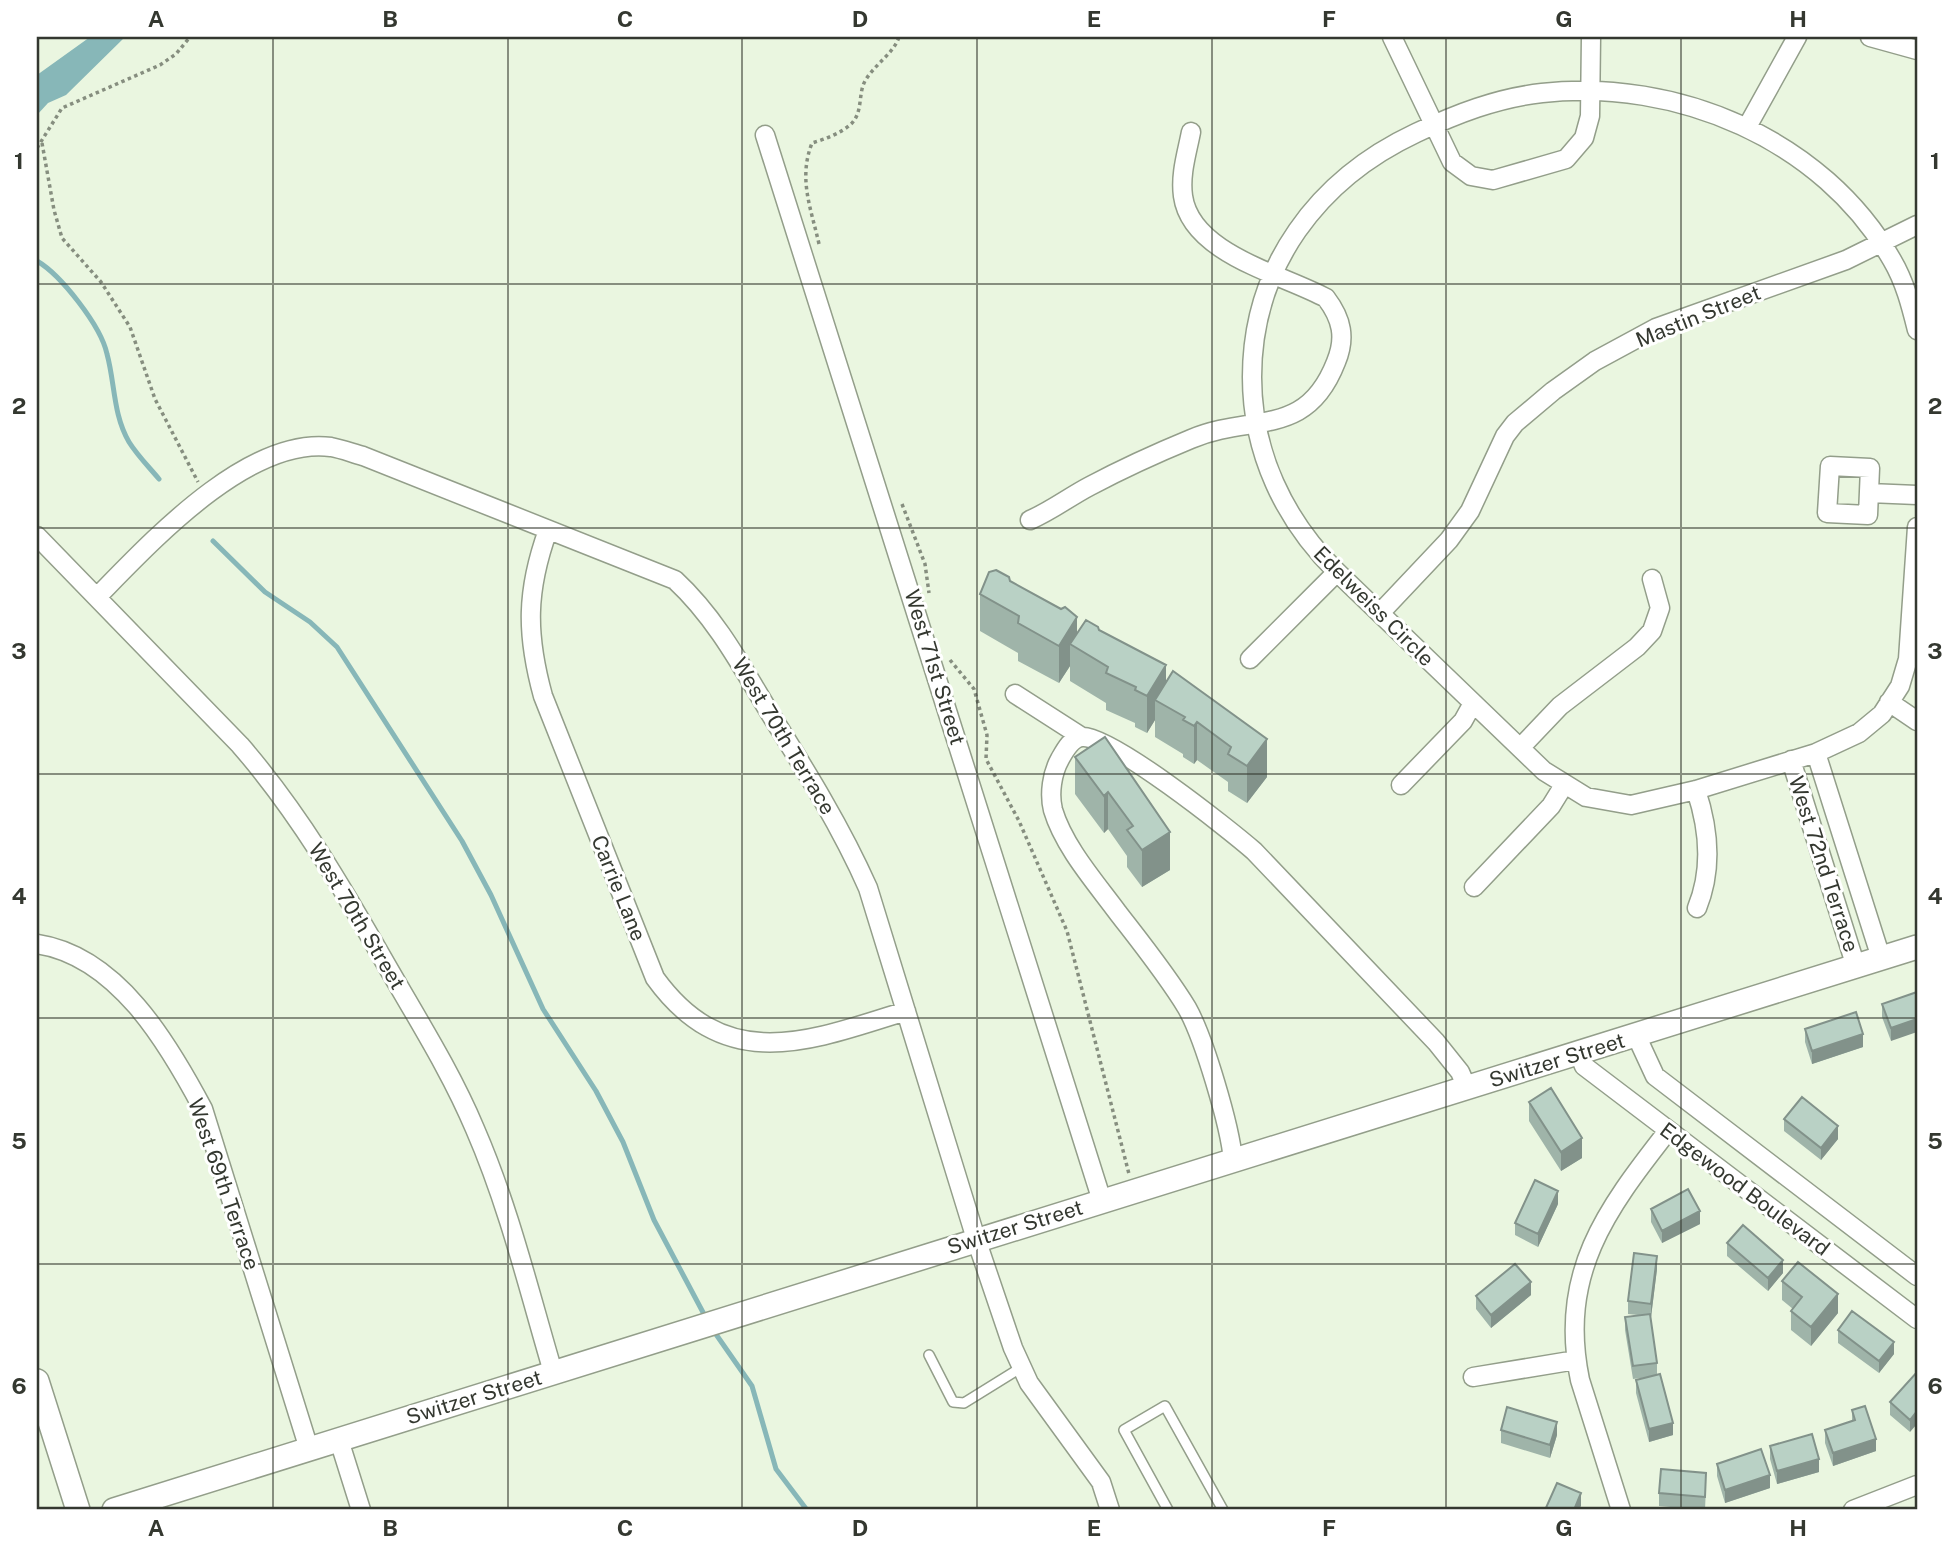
<svg xmlns="http://www.w3.org/2000/svg" width="1954" height="1547" font-family="'Public Sans',sans-serif">
<style>
.water{fill:#87b7b8}
.lines{fill:none;stroke-linecap:round;stroke-linejoin:round}
.stream{stroke:#87b7b8;stroke-width:5}
.service-casing{stroke:#939e8a;stroke-width:12}
.minor-casing{stroke:#939e8a;stroke-width:21}
.tertiary-casing{stroke:#939e8a;stroke-width:26}
.path{stroke:#868e7f;stroke-width:3.5;stroke-dasharray:3.5 3.5;stroke-linecap:butt}
.service{stroke:#fff;stroke-width:9}
.minor{stroke:#fff;stroke-width:18}
.tertiary{stroke:#fff;stroke-width:23}
.wall{fill:#9fb4a9}
.shaded-wall{fill:#82928a}
.building{fill:#b9d1c5;stroke:#82928a;stroke-width:2}
.grid{fill:none;stroke:#343830;stroke-width:2;stroke-opacity:0.55}
.labels{text-anchor:middle;dominant-baseline:central;stroke-width:6;stroke-linejoin:round;paint-order:stroke}
.street-label{font-size:21px;fill:#343830;stroke:#fff}
.neatline{fill:none;stroke:#343830;stroke-width:2.5}
.grid-label{font-size:23px;text-anchor:middle;font-weight:bold;fill:#343830}
</style>
<rect width="100%" height="100%" fill="#eaf6e0"/>
<!-- water -->
<path class="water" d="M90,37H125L66,95L48,103L37,115V75Z"/>
<g class="lines">
<!-- stream -->
<path class="stream" d="M37,261C61,275 101,326 107,354C115,383 113,415 129,442C137,455 149,467 159,479
M213,541L265,592L310,622L337,647L462,841L491,895L543,1009L596,1091L623,1142L654,1220L706,1318
M713,1330L752,1386L776,1469L807,1510"/>
<defs>
<path id="service" d="M929,1355L953,1402L964,1403L1022,1367
M1168,1510L1124,1430L1165,1406L1223,1510"/>
<path id="minor" d="M1392,37L1452,162L1471,176L1493,180L1566,159L1584,138L1590,116L1591,37
M1870,37L1917,50
M1747,127L1797,37
M765,135L1102,1201
M1917,330C1911,306 1905,282 1892,260C1823,139 1676,78 1542,93C1497,98 1456,114 1416,133C1318,179 1252,266 1252,377C1252,452 1284,520 1337,572L1544,771L1586,797L1631,805L1696,790L1816,753L1859,733L1882,714L1900,686L1908,659L1917,527
M1830,466L1870,468L1868,515L1827,513Z
M1869,493L1917,495
M1030,520C1051,511 1069,497 1090,486C1122,469 1157,453 1191,439C1253,413 1306,439 1336,362C1346,338 1342,319 1326,298C1282,274 1191,254 1183,196C1180,174 1187,153 1191,132
M548,530C526,591 526,634 543,696L655,978C726,1076 810,1041 906,1011
M37,536L240,745C299,813 343,889 387,966C418,1020 451,1072 475,1129C509,1207 529,1291 553,1372
M97,597C151,542 248,436 331,447C342,449 352,453 363,456L675,580C716,618 742,667 771,715C806,771 841,827 868,888L976,1239L1013,1348L1029,1383L1101,1482L1110,1510
M1381,612L1449,540L1470,511L1505,436L1515,423L1553,391L1595,361L1656,328L1846,260L1917,225
M1250,659L1337,572
M1015,694L1082,737
M1889,702L1917,721
M1520,748L1560,706L1637,647L1652,631L1660,608L1652,579
M1816,753L1881,958
M1791,760L1856,967
M1401,785L1463,721L1473,703
M1696,790C1709,829 1713,869 1697,908
M1474,887L1551,806L1564,785
M37,944C117,956 168,1043 203,1109L309,1449
M1636,1035L1655,1076L1917,1276
M1579,1054L1584,1066L1917,1319
M1233,1160C1230,1126 1204,1038 1187,1008C1167,975 1142,944 1118,913C1096,883 1064,847 1053,810C1049,794 1052,773 1060,759C1065,750 1071,738 1082,737C1109,734 1230,830 1254,851L1436,1042L1460,1072L1467,1088
M1473,1377L1576,1360
M339,1440L361,1510
M1621,1510L1580,1380C1558,1274 1606,1210 1667,1132
M1853,1510L1917,1485"/>
<path id="tertiary" d="M37,1381L78,1510
M114,1510L1917,947"/>
</defs>
<!-- service casing -->
<use href="#service" class="service-casing"/>
<!-- minor casing -->
<use href="#minor" class="minor-casing"/>
<!-- tertiary casing -->
<use href="#tertiary" class="tertiary-casing"/>
<!-- path -->
<path class="path" d="M42,143L54,210L62,238L101,282L130,327L155,399L198,482
M37,148L62,108L160,65L176,54L190,37
M819,244C811,208 798,179 812,143C825,139 842,133 852,123C863,111 858,94 865,81C874,65 894,53 899,37
M902,504L925,564L929,593
M950,660L974,689L987,735L986,759L1019,821L1067,931L1129,1174"/>
<!-- service -->
<use href="#service" class="service"/>
<!-- minor -->
<use href="#minor" class="minor"/>
<!-- tertiary -->
<use href="#tertiary" class="tertiary"/>
</g>
<!-- wall -->
<path class="wall" d="M1010,581L1077,633L1099,630L1166,682L1267,777L1247,803L1228,791V782L1197,760L1194,764L1183,757V754L1155,737V720L1147,733L1135,727V723L1106,710V703L1070,681V666L1059,683L1018,661V653L980,631V594Z
M1075,757L1170,832V870L1142,887L1127,867V856L1108,829L1104,833L1075,794Z
M1917,992L1891,1041L1882,1017V1004Z
M1805,1029L1863,1047L1812,1064L1805,1042Z
M1529,1102L1582,1158L1561,1171L1529,1121Z
M1784,1119L1838,1139L1821,1160L1784,1131Z
M1558,1204L1538,1247L1515,1235V1223Z
M1651,1209L1700,1224L1662,1243L1651,1222Z
M1727,1243L1783,1273L1768,1291L1727,1256Z
M1657,1269L1651,1317H1650L1657,1363V1375L1673,1435L1649,1442L1636,1393V1380L1650,1377L1633,1379L1625,1330V1317L1638,1315L1628,1314V1301Z
M1782,1281L1838,1313L1811,1346L1791,1330V1311L1793,1309L1782,1300Z
M1531,1295L1491,1328L1476,1309V1296Z
M1838,1330L1894,1354L1879,1373L1838,1343Z
M1917,1372L1910,1432L1890,1415V1402Z
M1852,1410L1876,1451L1833,1466L1825,1443V1430L1852,1422Z
M1501,1430L1557,1435L1550,1458L1501,1443Z
M1770,1446L1819,1472L1777,1484L1770,1459Z
M1717,1464L1770,1488L1725,1503L1717,1476Z
M1706,1486L1705,1510L1659,1506V1493Z"/>
<!-- shaded-wall -->
<path class="shaded-wall" d="M1077,617V648L1070,644V666L1059,683V646Z
M1166,665V702L1155,700V720L1147,733V696Z
M1197,722V760L1194,764V726Z
M1267,739V777L1247,803V766Z
M1108,792V829L1104,833V796Z
M1170,832V870L1142,887V850Z
M1917,1019V1032L1891,1041V1028Z
M1863,1034V1047L1812,1064V1051Z
M1838,1126V1139L1821,1160V1148Z
M1582,1138V1158L1561,1171V1152Z
M1558,1191V1204L1538,1247V1234Z
M1700,1211V1224L1662,1243V1231Z
M1657,1256V1269L1651,1317V1304Z
M1783,1260V1273L1768,1291V1278Z
M1531,1282V1295L1491,1328V1315Z
M1838,1294V1313L1811,1346V1327Z
M1894,1342V1354L1879,1373V1361Z
M1917,1411V1424L1910,1432V1420Z
M1557,1422V1435L1550,1458V1445Z
M1673,1423V1435L1649,1442V1429Z
M1876,1439V1451L1833,1466V1453Z
M1819,1459V1472L1777,1484V1471Z
M1770,1475V1488L1725,1503V1490Z
M1581,1493V1506L1579,1510H1574Z"/>
<!-- building -->
<path class="building" d="M996,570L1009,577L1010,581L1061,609L1065,607L1077,617L1059,646L1018,623L1019,616L980,594L989,572Z
M1086,620L1098,627L1099,630L1166,665L1147,696L1135,690L1136,687L1106,673L1108,667L1070,644Z
M1173,671L1267,739L1247,766L1228,754L1231,747L1197,722L1194,726L1183,720L1185,717L1155,700Z
M1105,737L1170,832L1142,850L1127,830L1133,826L1108,792L1104,796L1075,757Z
M1917,992V1019L1891,1028L1882,1004Z
M1856,1012L1863,1034L1812,1051L1805,1029Z
M1551,1088L1582,1138L1561,1152L1529,1102Z
M1802,1097L1838,1126L1821,1148L1784,1119Z
M1535,1180L1558,1191L1538,1234L1515,1223Z
M1688,1189L1700,1211L1662,1231L1651,1209Z
M1743,1225L1783,1260L1768,1278L1727,1243Z
M1634,1253L1657,1256L1651,1304L1628,1301Z
M1798,1262L1838,1294L1811,1327L1791,1311L1802,1297L1782,1281Z
M1515,1264L1531,1282L1491,1315L1476,1296Z
M1852,1311L1894,1342L1879,1361L1838,1330Z
M1650,1314L1657,1363L1633,1366L1625,1317Z
M1917,1372V1411L1910,1420L1890,1402Z
M1660,1374L1673,1423L1649,1429L1636,1380Z
M1865,1406L1876,1439L1833,1453L1825,1430L1855,1420L1852,1410Z
M1507,1407L1557,1422L1550,1445L1501,1430Z
M1812,1434L1819,1459L1777,1471L1770,1446Z
M1761,1449L1770,1475L1725,1490L1717,1464Z
M1661,1469L1706,1473L1705,1497L1659,1493Z
M1557,1483L1581,1493L1574,1510H1545Z"/>
<!-- grid -->
<path class="grid" d="M273,37V1510M508,37V1510M742,37V1510M977,37V1510M1212,37V1510M1446,37V1510M1681,37V1510M37,284H1917M37,528H1917M37,774H1917M37,1018H1917M37,1264H1917"/>
<g class="labels">
<!-- street labels -->
<g class="street-label">
<text transform="translate(1698 316) rotate(-22)">Mastin Street</text>
<text transform="translate(1374 606) rotate(45)">Edelweiss Circle</text>
<text transform="translate(935 667) rotate(73)">West 71st Street</text>
<text transform="translate(784 736) rotate(59)">West 70th Terrace</text>
<text transform="translate(1824 864) rotate(72)">West 72nd Terrace</text>
<text transform="translate(619 888) rotate(68)">Carrie Lane</text>
<text transform="translate(357 916) rotate(59)">West 70th Street</text>
<text transform="translate(1557 1060) rotate(-17)">Switzer Street</text>
<text transform="translate(224 1184) rotate(71)">West 69th Terrace</text>
<text transform="translate(1745 1189) rotate(37)">Edgewood Boulevard</text>
<text transform="translate(1015 1227) rotate(-17)">Switzer Street</text>
<text transform="translate(474 1397) rotate(-17)">Switzer Street</text>
</g>
</g>
<!-- border -->
<rect width="1954" height="1547" fill="none" stroke="#ffffff" stroke-width="77"/>
<rect x="38" y="38" width="1878" height="1470" class="neatline"/>
<g class="grid-label">
<text x="156" y="27">A</text>
<text x="390" y="27">B</text>
<text x="625" y="27">C</text>
<text x="860" y="27">D</text>
<text x="1094" y="27">E</text>
<text x="1329" y="27">F</text>
<text x="1564" y="27">G</text>
<text x="1798" y="27">H</text>
<text x="19" y="169">1</text>
<text x="1935" y="169">1</text>
<text x="19" y="414">2</text>
<text x="1935" y="414">2</text>
<text x="19" y="659">3</text>
<text x="1935" y="659">3</text>
<text x="19" y="904">4</text>
<text x="1935" y="904">4</text>
<text x="19" y="1149">5</text>
<text x="1935" y="1149">5</text>
<text x="19" y="1394">6</text>
<text x="1935" y="1394">6</text>
<text x="156" y="1536">A</text>
<text x="390" y="1536">B</text>
<text x="625" y="1536">C</text>
<text x="860" y="1536">D</text>
<text x="1094" y="1536">E</text>
<text x="1329" y="1536">F</text>
<text x="1564" y="1536">G</text>
<text x="1798" y="1536">H</text>
</g>
</svg>
